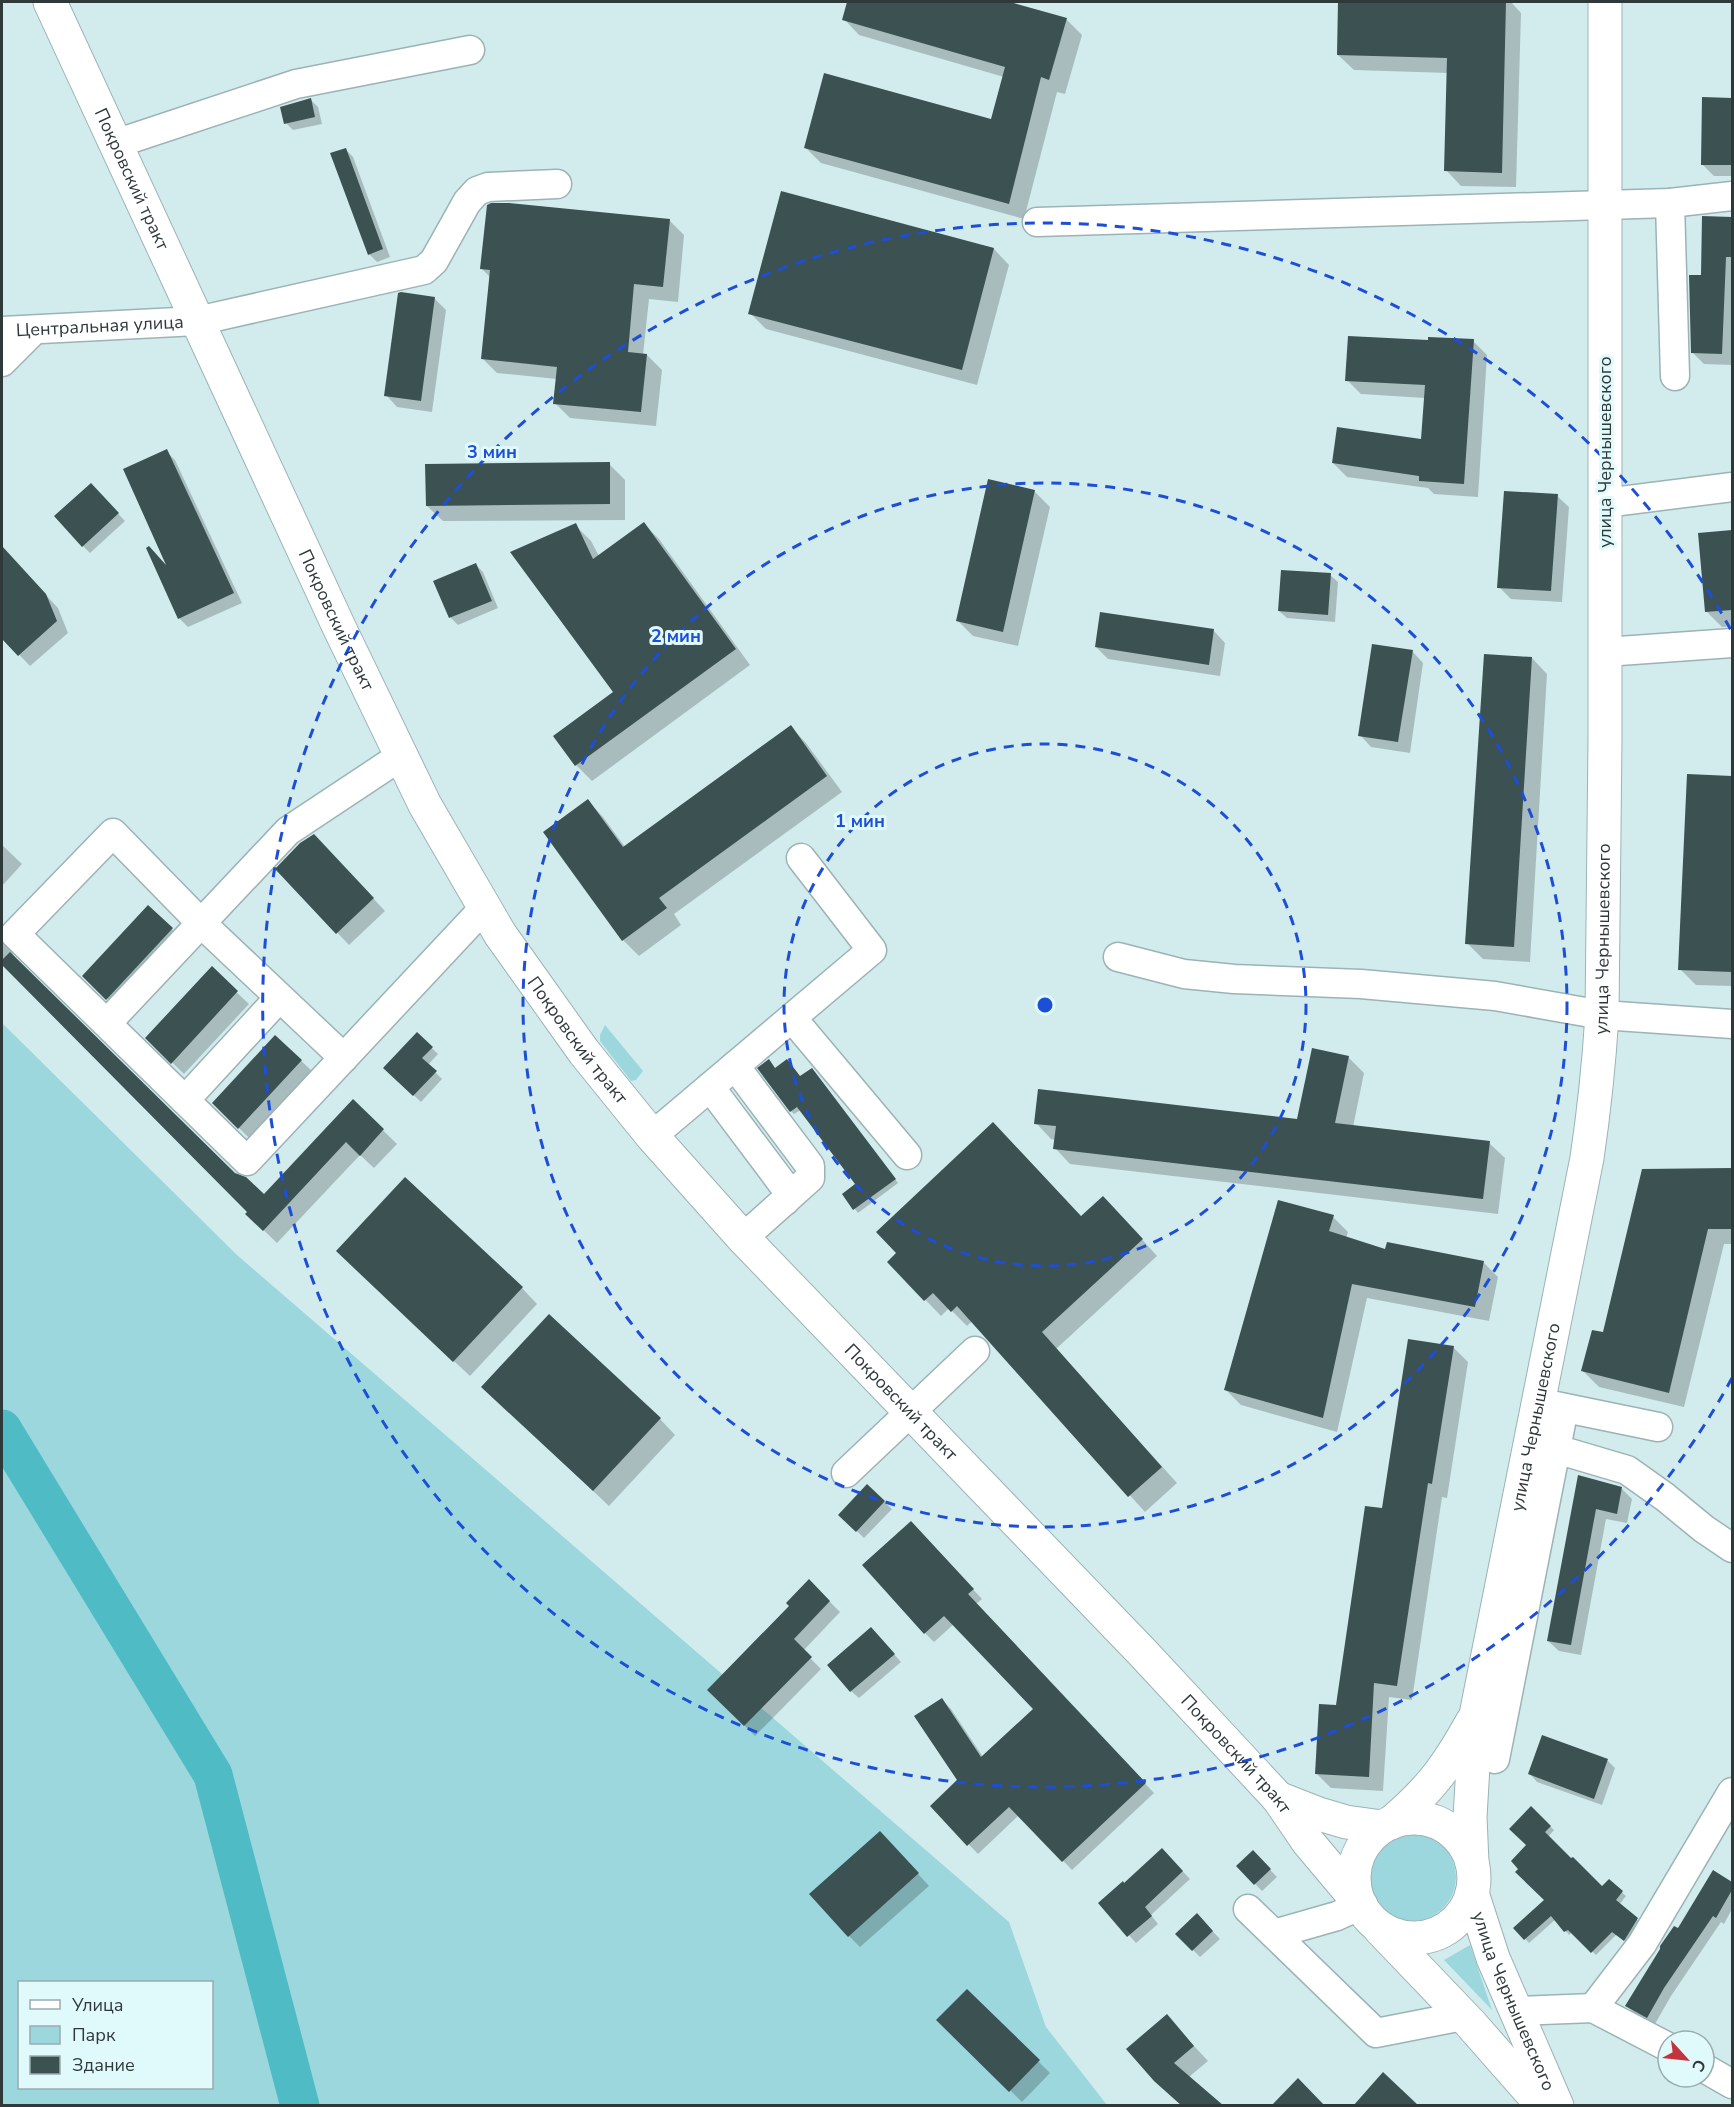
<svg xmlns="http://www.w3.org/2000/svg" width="1734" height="2107" font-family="'Nunito Sans',sans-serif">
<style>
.green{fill:#9bd7dc;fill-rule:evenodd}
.shadow{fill:#0003}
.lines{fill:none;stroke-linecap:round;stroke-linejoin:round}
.river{stroke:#4fbbc4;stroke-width:39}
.building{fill:#3b5152}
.minor-casing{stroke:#9bb3b5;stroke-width:31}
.major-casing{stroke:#9bb3b5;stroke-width:35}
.minor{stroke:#fff;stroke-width:28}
.major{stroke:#fff;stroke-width:33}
.ring{fill:none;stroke:#1d4ed8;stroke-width:3;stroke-dasharray:10 8}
.labels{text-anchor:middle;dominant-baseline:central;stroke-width:6;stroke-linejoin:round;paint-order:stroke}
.street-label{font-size:18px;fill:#2f393a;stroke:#e0f9fb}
.centre{fill:#1d4ed8;stroke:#e0f9fb;stroke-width:3}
.ring-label{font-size:18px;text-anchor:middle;font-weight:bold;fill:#1d4ed8;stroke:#e0f9fb;stroke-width:6;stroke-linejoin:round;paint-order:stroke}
</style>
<rect width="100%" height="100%" fill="#d2ecee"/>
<!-- green -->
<path class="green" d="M2,1023L237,1255L1009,1922L1046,2027L1107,2105H2ZM20,1982H212V2088H20Z
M605,1025L643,1071L636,1080L631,1081L600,1041V1035Z
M1368 1877a44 44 0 1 1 88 0a44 44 0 1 1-88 0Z
M1470,1945L1492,2010L1444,1960Z"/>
<!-- shadow -->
<path class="shadow" d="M849,2H1005L1066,19L1082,35L1065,94L1057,92L1024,219L821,163L806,148L992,120L1004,77L859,35L844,19Z
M1340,2H1511L1521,13L1516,187L1461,186L1446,170L1448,73L1354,70L1338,55Z
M1703,99H1732V176H1714L1702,164Z
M311,100L318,107L322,124L293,130L286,123Z
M345,149L353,157L390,257L377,262L369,254Z
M1704,218H1732V365L1704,364L1692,352L1703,277Z
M669,220L684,235L678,302L649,299L643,355H647L662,370L656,426L570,418L555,403L557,379L497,373L482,358L490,277L482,269Z
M994,249L1009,265L977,385L766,329L750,313Z
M434,298L446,310L432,412L397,407L386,395Z
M1473,341L1487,355L1478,497L1434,494L1428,488L1347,477L1333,463L1423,441L1425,398L1361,394L1347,380L1429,342Z
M166,451L175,460L242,603L188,627L179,618Z
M609,464L625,480V520L443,521L427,506Z
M1034,491L1050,507L1018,646L973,636L957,620Z
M98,492L125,521L90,553L83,546Z
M1557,496L1569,507L1562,602L1511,599L1499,587Z
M644,524L659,539L750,665L592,781L576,765L555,736L615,693L575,525L591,541L599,556Z
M1732,531V626L1722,627L1706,611L1700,534Z
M2,548L58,608L68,633L30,666L2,637Z
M476,565L483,572L498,608L458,625L451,618L435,582Z
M1330,575L1338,582L1335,622L1287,618L1279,611Z
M1214,631L1225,643L1220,676L1108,659L1096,647Z
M1412,651L1423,663L1410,753L1371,747L1360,735Z
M1532,658L1547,674L1530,962L1483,959L1467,943Z
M791,727L806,743L842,792L674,914L681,925L639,956L623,940L588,801L603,817L625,847Z
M1688,776L1732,778V986L1696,985L1680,969Z
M2,845L22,864L2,886Z
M325,847L385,911L349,945L277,869Z
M148,907L184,941L119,1010L84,976Z
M2,941L12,952L16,960L235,1174L264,1196L353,1101L397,1144L374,1168L360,1155L277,1243L247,1214L249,1212L2,963Z
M212,969L249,1004L184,1074L147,1038Z
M417,1034L438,1054L428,1065L442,1079L421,1102L385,1068Z
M276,1037L313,1072L250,1139L214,1103Z
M1348,1057L1364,1073L1353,1127L1489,1143L1505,1158L1498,1214L1070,1164L1055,1148L1056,1140L1051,1139L1036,1123L1298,1120Z
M776,1070L801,1078L815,1073L898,1183L858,1213L844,1195L857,1185L801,1110L794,1114L791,1111Z
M1732,1169V1244H1724L1684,1407L1599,1387L1583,1371L1604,1334L1643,1171Z
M1119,1214L1157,1256L1056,1349L1177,1483L1145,1512L972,1321L967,1326L949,1308L941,1316L889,1262Z
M1333,1217L1348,1232L1346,1238L1386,1251L1483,1262L1498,1277L1489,1321L1367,1298L1337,1432L1241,1405L1226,1390Z
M353,1267L522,1288L537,1304L470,1376Z
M1453,1347L1468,1362L1447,1498L1442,1497L1412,1700L1389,1697L1383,1791L1331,1788L1316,1773L1337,1706L1383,1510Z
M499,1402L660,1419L675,1435L609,1506Z
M1579,1477L1621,1488L1632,1499L1627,1523L1606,1519L1581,1655L1559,1651L1548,1641Z
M867,1486L892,1509L864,1538L840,1515Z
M920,1532L982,1599L976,1604L1154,1793L1072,1870L1019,1815L978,1854L932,1806L958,1780L942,1700L951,1709L983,1757L1035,1709L954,1624L934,1642L925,1633Z
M809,1581L840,1612L803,1651L821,1669L755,1736L709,1690L791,1606Z
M879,1637L901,1662L859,1698L851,1691Z
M1543,1737L1608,1761L1615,1768L1602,1805L1537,1782L1530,1774Z
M1531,1808L1554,1830L1548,1837L1603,1889L1609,1881L1626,1896L1619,1905L1641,1923L1628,1943L1617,1934L1596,1955L1572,1932L1569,1935L1556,1919L1529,1943L1515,1928L1546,1900L1528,1845Z
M891,1844L929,1886L860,1947L849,1936Z
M1162,1850L1190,1879L1151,1915L1158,1924L1136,1943L1100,1903L1124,1885Z
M1253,1852L1277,1877L1262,1891L1238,1866Z
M1714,1872L1732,1884V1909L1724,1924L1721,1922L1671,1996L1655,2024L1634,2013L1627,2006L1678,1931Z
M1197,1915L1220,1939L1200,1957L1177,1934Z
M967,1991L1050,2073L1022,2102L939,2020Z
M1166,2016L1208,2061L1189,2077L1182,2106L1155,2080Z"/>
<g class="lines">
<!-- river -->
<path class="river" d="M2,1429L213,1775L300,2106"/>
</g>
<!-- building -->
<path class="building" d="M847,2H1010L1067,18L1049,80L1041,77L1009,204L804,148L824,73L991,119L1005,67L842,20Z
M1338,2H1506L1502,173L1444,171L1447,58L1337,55Z
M1702,97L1732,98V165H1701Z
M311,98L315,117L284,124L280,107Z
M346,148L383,249L368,255L330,153Z
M781,191L994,248L962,370L748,314Z
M491,203H509L670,219L663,287L634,284L628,352L647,354L641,412L553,404L557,367L481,359L490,270L480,269L487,205Z
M1702,216L1732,217V257H1726L1722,354L1691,353L1689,275H1701Z
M401,292L435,297L421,401L384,396L398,293Z
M1348,336L1428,340V337L1474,339L1464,484L1419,481V476L1332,463L1337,427L1421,439L1425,385L1345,381Z
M167,449L234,593L178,619L146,548L149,546L166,565L123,469Z
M610,462V504L426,506L425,464Z
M988,479L1035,490L1003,632L956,621Z
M91,483L119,513L82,547L54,516Z
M1504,491L1558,494L1551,591L1497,588Z
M644,522L736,649L575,766L553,736L613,692L510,552L576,523L593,559Z
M1732,530V610L1705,612L1698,533Z
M2,546L46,594L57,621L18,656L2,639Z
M476,563L492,601L449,618L433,581Z
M1281,570L1331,573L1328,615L1278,611Z
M1100,612L1214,629L1209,665L1095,647Z
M1372,644L1413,650L1398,742L1358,736Z
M1484,654L1532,657L1514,947L1465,944Z
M791,725L827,776L659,898L667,908L622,941L543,832L588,799L623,847Z
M1687,774L1732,776V972L1678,970Z
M314,834L374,898L336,934L275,869L300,843Z
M148,905L173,928L106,1000L82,976Z
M10,952L235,1173L246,1177L264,1194L353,1099L384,1129L360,1156L346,1142L263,1231L245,1214L247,1212L2,965V960Z
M212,966L238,991L171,1064L145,1038Z
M417,1032L433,1047L422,1058L437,1071L413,1096L383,1068Z
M275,1035L302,1060L238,1129L212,1103Z
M1312,1048L1349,1056L1335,1123L1490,1141L1483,1199L1053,1149L1056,1126L1034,1124L1038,1089L1297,1119Z
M769,1059L775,1068L787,1059L800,1076L812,1068L896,1179L853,1210L842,1194L855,1184L797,1107L790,1112L757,1068Z
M993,1122L1081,1216L1103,1196L1143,1239L1042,1332L1162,1467L1128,1497L957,1306L951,1312L933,1293L924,1301L887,1262L896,1253L876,1232Z
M1732,1168V1229H1708L1669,1393L1581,1371L1592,1330L1603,1332L1642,1169Z
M405,1177L523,1287L453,1362L336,1251Z
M1278,1200L1334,1215L1329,1231L1385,1249L1387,1242L1484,1261L1475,1307L1352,1284L1323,1418L1224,1390Z
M549,1314L661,1418L593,1491L481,1387Z
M1408,1339L1454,1346L1432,1484L1428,1483L1397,1686L1374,1683L1369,1777L1315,1774L1319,1704L1336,1705L1365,1506L1382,1508Z
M1578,1475L1622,1487L1617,1514L1596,1509L1571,1645L1547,1641Z
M867,1484L885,1501L856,1532L838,1515Z
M911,1521L974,1589L968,1594L1146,1783L1062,1862L1009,1807L967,1846L930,1806L957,1780L914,1716L942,1698L981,1757L1033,1709L944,1616L924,1634L862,1565Z
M809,1579L830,1601L794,1639L812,1657L744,1726L707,1690L789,1606L786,1603Z
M871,1627L895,1654L850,1692L827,1665Z
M1542,1735L1608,1759L1594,1799L1528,1774Z
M1531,1806L1551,1826L1545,1832L1571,1858L1573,1857L1602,1886L1609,1879L1623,1891L1616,1900L1638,1918L1624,1941L1612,1932L1591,1953L1568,1930L1564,1932L1551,1916L1524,1940L1513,1928L1544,1900L1515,1872L1518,1869L1511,1861L1526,1845L1509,1829Z
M880,1831L919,1873L848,1937L809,1894Z
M1162,1848L1183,1871L1145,1907L1152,1916L1127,1937L1098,1903L1123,1881L1124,1883Z
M1253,1850L1271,1869L1254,1885L1236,1866Z
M1713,1870L1732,1882V1890L1716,1918L1713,1916L1664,1988L1647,2018L1625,2006L1660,1949V1946L1674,1926L1678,1928Z
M1197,1913L1213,1931L1192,1951L1175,1934Z
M967,1989L1040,2060L1009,2092L936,2020Z
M1167,2014L1194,2046L1174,2063L1224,2106H1182L1154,2081L1126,2049Z
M1383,2072L1419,2106H1353Z
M1298,2078L1325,2106H1271Z"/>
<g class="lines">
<defs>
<g id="minor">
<path d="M115,144L296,84L470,50"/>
<path d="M1670,203L1675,376"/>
<path d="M1037,222L1670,203L1732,196"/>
<path id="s1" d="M2,331L197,321L424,270L434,261L467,202L477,191L488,187L557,184"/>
<path d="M2,362L34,330"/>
<path d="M1605,503L1732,487"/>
<path d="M1605,652L1732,643"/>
<path d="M1118,957L1184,974L1234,979L1361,984L1495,996L1602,1015L1732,1024"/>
<path d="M792,1018L907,1155"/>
<path d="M107,1023L288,831L401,756"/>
<path d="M344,1058L201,923L113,833L15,934L247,1161L484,908"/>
<path d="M735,1066L810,1166V1178L743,1238"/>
<path d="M710,1087L788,1191L785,1201"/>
<path d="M185,1100L279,998"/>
<path d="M652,1136L872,950L801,858"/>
<path d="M1546,1404L1658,1427"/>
<path d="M1556,1449L1627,1470L1665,1497L1704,1529L1732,1548"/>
<path d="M846,1473L975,1351"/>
<path d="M1495,1759L1564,1408"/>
<path d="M1248,1909L1376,2033L1463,2016"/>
<path d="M1274,1934L1337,1916L1361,1905"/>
<path d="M1593,2008L1642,1944L1732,1792"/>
<path d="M1516,2011L1593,2008L1668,2047"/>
<path d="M1704,2068L1732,2084"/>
</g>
<g id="major">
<path id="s2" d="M50,2L339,627L425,805L500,934L584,1052L652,1136L743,1238L1142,1652L1278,1798L1308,1842L1361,1905"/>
<path d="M1278,1798L1319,1814L1346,1822L1382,1827"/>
<circle cx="1414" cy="1878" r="60"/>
<path d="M1391,1823C1430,1790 1447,1767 1472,1722"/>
<path id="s3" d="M1472,1863L1470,1817L1476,1715L1587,1158C1594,1111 1599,1063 1602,1015L1605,739V2"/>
<path id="s4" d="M1472,1893L1493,1958L1557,2106"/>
<path d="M1380,1929L1470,2023L1536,2098L1545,2106"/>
</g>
</defs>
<!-- minor casing -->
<use href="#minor" class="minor-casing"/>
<!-- major casing -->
<use href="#major" class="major-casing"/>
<!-- minor -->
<use href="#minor" class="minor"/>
<!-- major -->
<use href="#major" class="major"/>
</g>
<!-- distance rings -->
<g class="ring">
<circle cx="1045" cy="1005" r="261"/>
<circle cx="1045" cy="1005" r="522"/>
<path d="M1732 1378A782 782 0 1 1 1732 632"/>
</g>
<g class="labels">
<!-- street labels -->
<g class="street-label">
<text stroke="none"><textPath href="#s2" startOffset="195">Покровский тракт</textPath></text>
<text stroke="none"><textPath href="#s1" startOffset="98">Центральная улица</textPath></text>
<text transform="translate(1605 452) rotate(-90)">улица Чернышевского</text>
<text stroke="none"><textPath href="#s2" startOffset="681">Покровский тракт</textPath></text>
<text stroke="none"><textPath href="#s3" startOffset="936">улица Чернышевского</textPath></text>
<text stroke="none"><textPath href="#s2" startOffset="1167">Покровский тракт</textPath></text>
<text stroke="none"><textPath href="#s2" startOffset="1653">Покровский тракт</textPath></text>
<text stroke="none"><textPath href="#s3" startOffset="452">улица Чернышевского</textPath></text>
<text stroke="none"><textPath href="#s2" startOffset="2139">Покровский тракт</textPath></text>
<text stroke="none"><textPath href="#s4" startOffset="116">улица Чернышевского</textPath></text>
</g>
</g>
<circle cx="1045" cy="1005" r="9" class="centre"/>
<g class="ring-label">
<text x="492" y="458">3 мин</text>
<text x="676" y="642">2 мин</text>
<text x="860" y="827">1 мин</text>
</g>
<!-- border -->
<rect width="1734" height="2107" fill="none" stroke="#2f393a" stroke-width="6"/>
<!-- legend -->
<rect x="18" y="1981" width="195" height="108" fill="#e0f9fb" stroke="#99acae" stroke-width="1.5"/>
<rect x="30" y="2000" width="30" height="9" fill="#ffffff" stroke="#99acae" stroke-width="1.5"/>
<text x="72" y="2011" font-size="18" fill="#2f393a">Улица</text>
<rect x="30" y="2026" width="30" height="18" fill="#9bd7dc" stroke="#99acae" stroke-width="1.5"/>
<text x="72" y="2041" font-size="18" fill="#2f393a">Парк</text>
<rect x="30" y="2056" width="30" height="18" fill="#3b5152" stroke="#99acae" stroke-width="1.5"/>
<text x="72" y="2071" font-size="18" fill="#2f393a">Здание</text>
<!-- north arrow -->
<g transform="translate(1686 2059) rotate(117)"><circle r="28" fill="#e0f9fb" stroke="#99acae" stroke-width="1.5"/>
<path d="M0-4.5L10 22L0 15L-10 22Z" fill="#c4343d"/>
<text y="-9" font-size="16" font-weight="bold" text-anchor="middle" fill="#2f393a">С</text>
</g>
</svg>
